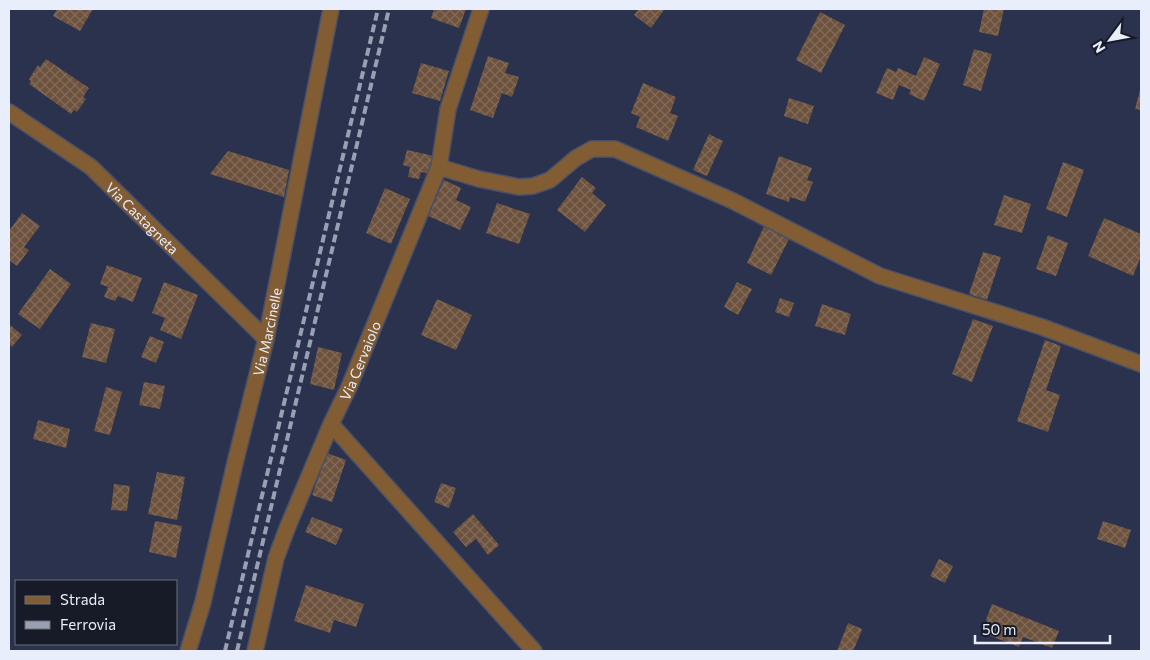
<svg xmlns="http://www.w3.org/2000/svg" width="1150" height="660" font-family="Commissioner,sans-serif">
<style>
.building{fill:url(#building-cross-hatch)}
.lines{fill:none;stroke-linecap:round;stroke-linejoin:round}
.street-casing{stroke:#495069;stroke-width:18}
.street{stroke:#825d33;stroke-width:15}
.rail{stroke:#9aa0b3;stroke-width:4;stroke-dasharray:8 4;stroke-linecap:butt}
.labels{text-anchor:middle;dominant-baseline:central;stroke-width:5;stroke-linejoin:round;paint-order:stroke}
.street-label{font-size:14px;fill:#e9eefc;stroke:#171b27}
</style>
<defs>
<pattern id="building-cross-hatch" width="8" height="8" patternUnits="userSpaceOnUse" patternTransform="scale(1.25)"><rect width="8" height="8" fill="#6d523d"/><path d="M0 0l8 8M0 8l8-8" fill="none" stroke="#826b5a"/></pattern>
</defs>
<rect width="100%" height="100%" fill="#2a324d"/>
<!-- building -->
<path class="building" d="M57,9H93L80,31L53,16Z
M434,9H466L459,28L431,18Z
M639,9H662L664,10L651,28L634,15Z
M984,9H1004L998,36L979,32Z
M820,12L845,25L821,73L796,60Z
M974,49L992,54L981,91L963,85Z
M488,56L509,63L505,73L519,77L512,97L502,93L493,118L470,110Z
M924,57L940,64L924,101L909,94L911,90L899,85L893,100L876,93L887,68L896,72L898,68L916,76Z
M46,59L89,88L83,97L86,99L77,112L74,110L71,114L29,84L31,81L29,79L38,65L40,67Z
M421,63L449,71L440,101L412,93Z
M643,83L676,97L670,113L678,116L668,141L636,127L640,117L631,113Z
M1141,86V110L1135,109Z
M789,98L814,106L808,124L784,116Z
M709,134L723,141L707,176L693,170Z
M407,150L434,156L429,174L421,172L419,179L408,177L410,167L403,165Z
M228,151L289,170L284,197L210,174Z
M779,156L812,168L807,180L813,182L805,202L790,197L789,202L766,194Z
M1063,162L1084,170L1067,217L1046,209Z
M582,177L596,188L592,193L606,205L585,232L557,210Z
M444,180L461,188L456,200L471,207L460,230L428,216Z
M385,188L410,199L391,244L366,233Z
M1004,195L1031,204L1022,233L994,225Z
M497,203L530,214L519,244L486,233Z
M22,213L40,226L24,247L29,250L17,266L9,260V231Z
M1104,218L1141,234V256L1133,276L1088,256Z
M765,224L790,237L771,275L747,263Z
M1048,235L1068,243L1056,276L1036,269Z
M983,252L1001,257L987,300L969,294Z
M107,265L142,278L133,302L118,296L115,301L104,297L108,287L100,284Z
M50,269L71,284L40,329L18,314Z
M164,282L198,295L181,339L160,330L165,318L152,313Z
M737,282L752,289L738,315L724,307Z
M780,298L794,303L789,317L775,312Z
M437,299L472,315L456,350L421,335Z
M822,304L851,314L845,335L815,326Z
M973,319L993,326L972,382L952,374Z
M91,323L115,329L106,363L82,357Z
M9,324L22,335L12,347L9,344Z
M150,336L164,342L156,363L141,357Z
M1045,340L1061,346L1046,390L1060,395L1048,432L1017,421Z
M318,347L342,353L334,390L310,384Z
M144,382L165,386L160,409L139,405Z
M106,387L122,392L110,435L94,431Z
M38,420L70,429L66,448L33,439Z
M327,453L346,460L332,502L312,495Z
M157,472L185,477L177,520L148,514Z
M441,483L456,488L449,508L434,502Z
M114,484L130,486L127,511L111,510Z
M473,514L499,545L488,555L476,539L466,547L453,532Z
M312,517L343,529L336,545L305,532Z
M155,521L182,526L176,558L149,552Z
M1103,521L1131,530L1125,548L1097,539Z
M939,559L953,566L945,583L930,576Z
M306,585L364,604L356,627L334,620L330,633L294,621Z
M992,604L1059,631L1052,648L1023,637L1019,647L988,635L993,625L985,622Z
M848,623L862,629L860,635L853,651H837Z"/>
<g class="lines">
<defs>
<g id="street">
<path id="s1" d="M9,112L91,167L266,339"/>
<path d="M439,167L479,179L519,187L533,186L550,180L576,158L592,149H615L733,201L880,276L1042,327L1141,364"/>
<path d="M331,424L534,651"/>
<path id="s2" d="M188,651L203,602L235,463L266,339L331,9"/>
<path id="s3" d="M255,651L276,558L288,526L331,424L349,387L439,167L448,109L481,9"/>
</g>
</defs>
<!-- street casing -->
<use href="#street" class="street-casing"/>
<!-- street -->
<use href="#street" class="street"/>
<!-- rail -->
<path class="rail" d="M225,651L378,9
M237,651L389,9"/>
</g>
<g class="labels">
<!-- street labels -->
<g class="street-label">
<text stroke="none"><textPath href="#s1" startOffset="171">Via Castagneta</textPath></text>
<text stroke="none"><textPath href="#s2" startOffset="329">Via Marcinelle</textPath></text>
<text stroke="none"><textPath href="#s3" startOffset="310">Via Cervaiolo</textPath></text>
</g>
</g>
<!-- border -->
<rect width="1150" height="660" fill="none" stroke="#e9eefc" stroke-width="20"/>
<!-- legend -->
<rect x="15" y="580" width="162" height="65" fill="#171b27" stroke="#6b6f7c"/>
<rect x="25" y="596" width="25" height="8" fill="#825d33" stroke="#6b6f7c"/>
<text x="60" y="605" font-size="15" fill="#e9eefc">Strada</text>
<rect x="25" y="621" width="25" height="8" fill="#9aa0b3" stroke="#6b6f7c"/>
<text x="60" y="630" font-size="15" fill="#e9eefc">Ferrovia</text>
<!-- north arrow -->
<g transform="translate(1110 40) rotate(238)" stroke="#171b27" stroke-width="4" paint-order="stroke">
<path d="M0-4L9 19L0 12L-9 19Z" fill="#e9eefc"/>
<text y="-8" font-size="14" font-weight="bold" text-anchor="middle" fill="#e9eefc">N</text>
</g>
<!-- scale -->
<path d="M975 635v8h135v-8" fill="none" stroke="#e9eefc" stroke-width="2.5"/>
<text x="982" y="635" font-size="15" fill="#e9eefc" stroke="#171b27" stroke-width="4" paint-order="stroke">50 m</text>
</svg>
